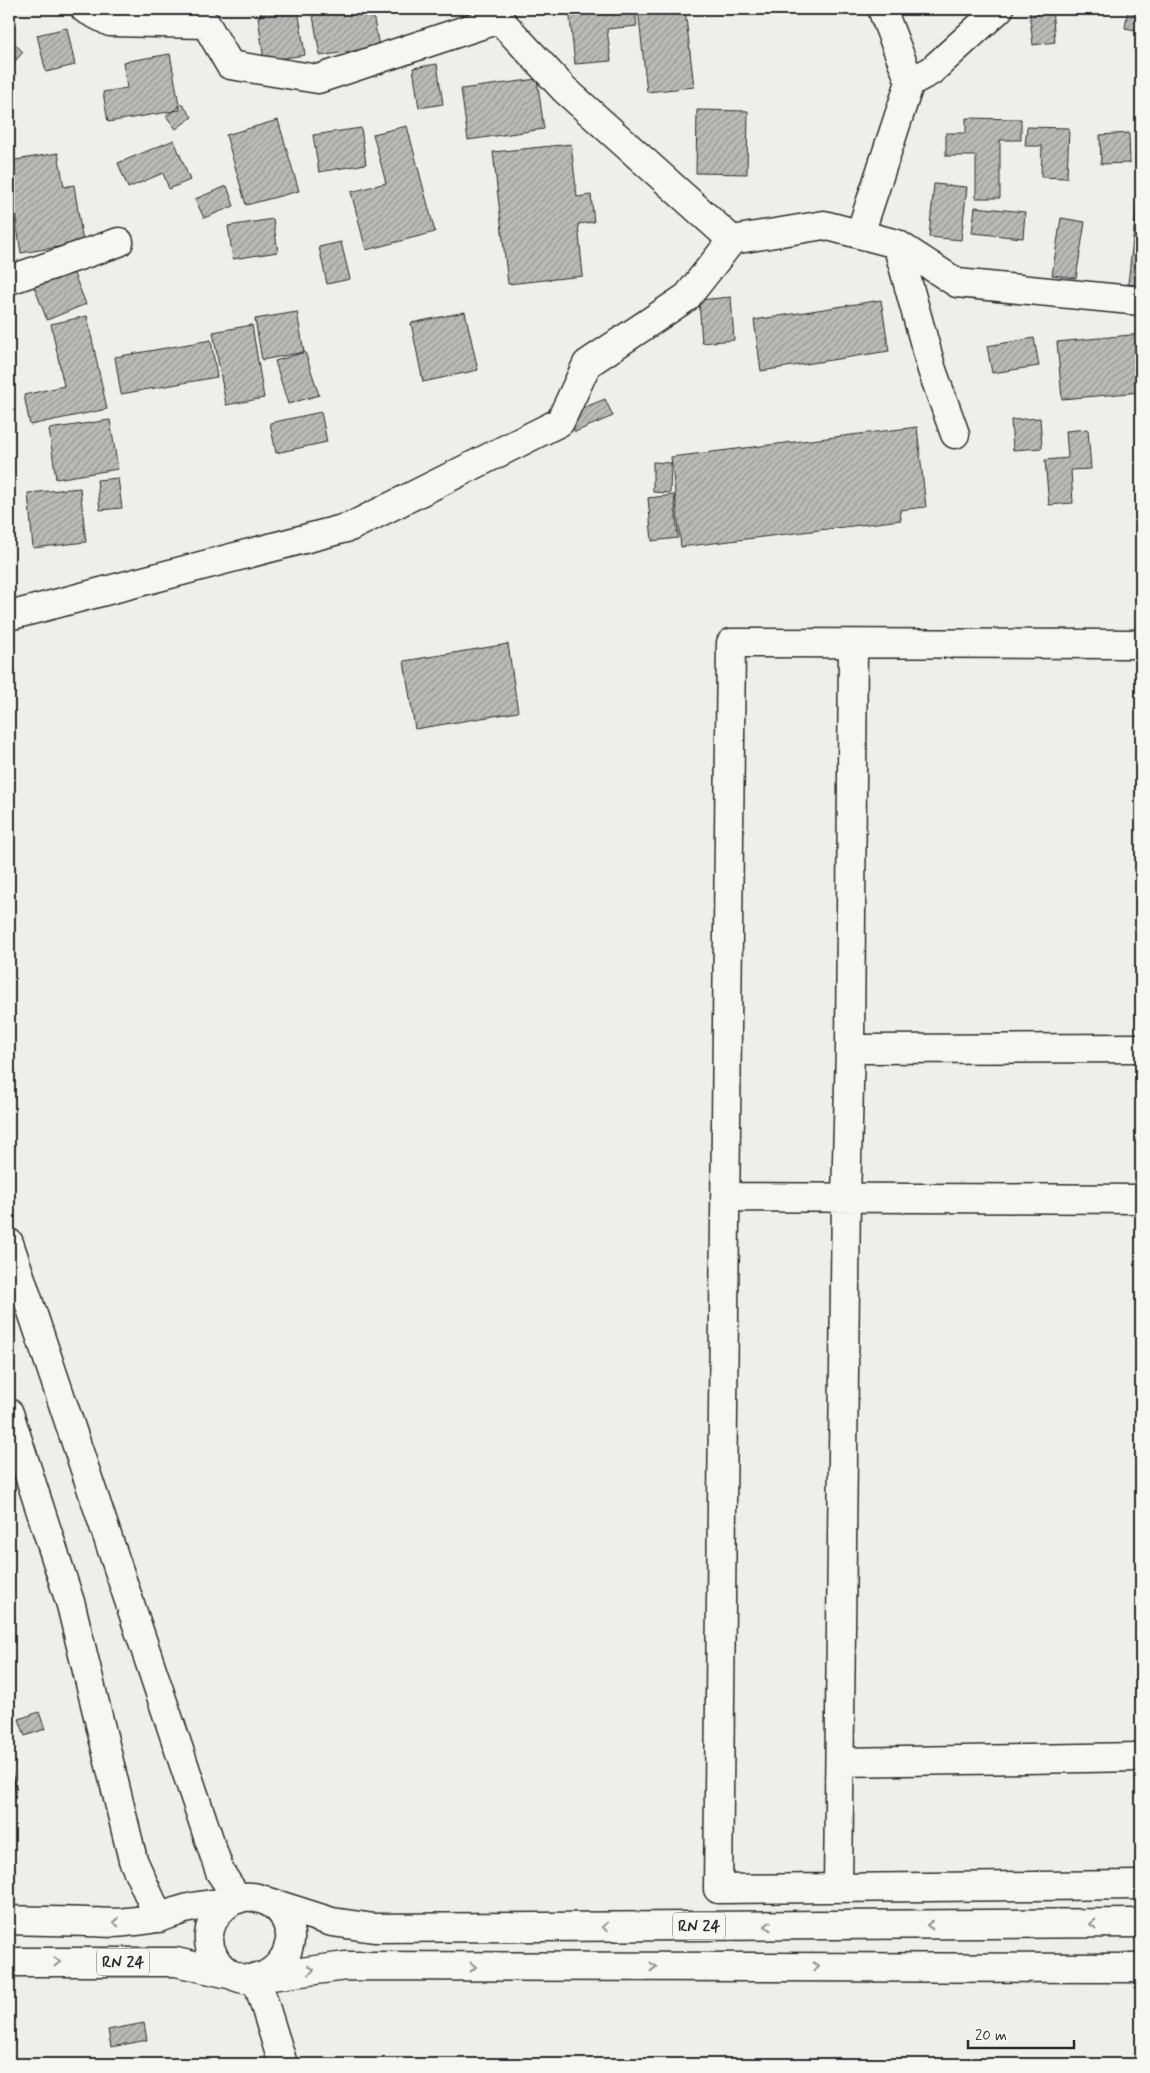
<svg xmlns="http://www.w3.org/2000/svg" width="1150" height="2073" font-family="Mynerve,sans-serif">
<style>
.building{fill:url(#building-hatch);stroke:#2b2b2b}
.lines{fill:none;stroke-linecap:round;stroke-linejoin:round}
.minor-casing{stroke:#2b2b2b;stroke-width:31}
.highway-casing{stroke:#2b2b2b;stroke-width:31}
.minor{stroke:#f6f6f2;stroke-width:28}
.highway{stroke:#f6f6f2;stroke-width:28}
.oneway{stroke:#90908e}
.labels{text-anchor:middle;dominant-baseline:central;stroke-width:4;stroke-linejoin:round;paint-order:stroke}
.shield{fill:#f6f6f2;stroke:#686867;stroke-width:1}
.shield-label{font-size:16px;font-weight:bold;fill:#2b2b2b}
</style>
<defs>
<pattern id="building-hatch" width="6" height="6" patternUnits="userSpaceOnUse" patternTransform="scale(1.25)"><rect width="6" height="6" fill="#babab7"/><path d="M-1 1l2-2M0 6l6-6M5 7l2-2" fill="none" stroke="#979795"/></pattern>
</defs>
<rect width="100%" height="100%" fill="#eeeeea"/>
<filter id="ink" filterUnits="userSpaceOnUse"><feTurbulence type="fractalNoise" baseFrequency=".02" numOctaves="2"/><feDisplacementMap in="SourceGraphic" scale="10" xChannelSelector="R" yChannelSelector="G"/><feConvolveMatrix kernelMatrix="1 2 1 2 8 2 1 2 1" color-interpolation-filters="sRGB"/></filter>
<g filter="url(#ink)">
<!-- building -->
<path class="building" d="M260,9H298L305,55L264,61L258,17L261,16Z
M317,9H372L379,47L320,56L312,10Z
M569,9H635L637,26L607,29L611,61L575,64Z
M638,9H685L694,87L647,92Z
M1029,9H1052L1055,42L1033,45Z
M1128,9H1141V31L1125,28Z
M67,28L75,65L46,72L37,35Z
M9,38L23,52L9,68Z
M170,54L180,110L108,122L103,92L127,88L123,62Z
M437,64L443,104L419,108L413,68Z
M537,79L544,129L468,140L461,89Z
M182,104L192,117L176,129L166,116Z
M697,110L748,111L747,174L696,173Z
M966,118L1021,119V140H1000V198H976V156H946V133H966Z
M278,120L299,191L246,205L226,135Z
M407,126L435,232L366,250L351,192L386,183L373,134Z
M1027,127L1069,128L1067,178L1041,177L1042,146H1025Z
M361,128L366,164L319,172L313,135Z
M1129,133L1130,163L1101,164L1100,135Z
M174,140L190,180L169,189L163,173L128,188L118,163Z
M571,144L577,197L591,195L594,222L578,224L583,276L508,284L493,152Z
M58,153L64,187L74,185L83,243L21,253L9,174V161Z
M934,184L967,187L961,240L929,237Z
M1139,184H1141V286L1128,284Z
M227,186L234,206L204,218L195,199Z
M975,207L1025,212L1023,238L972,233Z
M1061,218L1085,222L1076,278L1052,275Z
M273,219L278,252L233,259L228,226Z
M341,242L350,279L327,284L319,247Z
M72,269L86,304L47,320L33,284Z
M731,297L734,340L702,343L699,300Z
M881,300L889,351L761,371L754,320Z
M297,312L304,352L262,360L255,319Z
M465,312L478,370L423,382L411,323Z
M87,316L107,409L30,425L24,395L64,386L51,324Z
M252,325L264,398L226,405L213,332Z
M1141,334V392L1062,399L1057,342Z
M1034,338L1039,366L992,373L987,346Z
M211,340L217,377L121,394L115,357Z
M305,352L319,395L288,404L275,361Z
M605,399L613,416L575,432L568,414Z
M321,412L327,442L276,453L270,423Z
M1040,418L1042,448L1013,450L1011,420Z
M110,420L118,469L56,479L49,429Z
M917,427L926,507L900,510L901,520L681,547L671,457Z
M1088,429L1091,469L1071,470L1073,503L1049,505L1045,460L1068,458L1066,431Z
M653,462L671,463L670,493L653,492Z
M118,478L122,508L100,510L97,480Z
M80,488L86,542L33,548L28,493Z
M674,495L678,538L652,541L648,498Z
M508,644L518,712L415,729L404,661Z
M39,1712L45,1729L25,1736L19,1719Z
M9,1763L17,1789L9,1792Z
M144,2023L147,2040L111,2047L108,2030Z"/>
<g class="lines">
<defs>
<path id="minor" d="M85,9L110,22L206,24L230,65L318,79L499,19
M498,9L499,19L564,89L732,240L824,225L897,244L957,283L1141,301
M910,82L931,71L999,9
M860,234L910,82L882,9
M897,244L932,370L955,434
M9,280L119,242
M9,616L350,527L560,422L587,364L687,297L732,240
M1141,644L731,643L718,1889L1141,1885
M850,1049L1141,1048
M725,1197L1141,1199
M9,1243L220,1872L238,1899
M9,1413L71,1605L133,1860L159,1918
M841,1762L1141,1757
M838,1887L846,1198L850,1049L853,644
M256,1977L283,2064"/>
<path id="highway" d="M260,1899L332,1922L374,1928L1141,1923
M9,1920C35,1921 62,1921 88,1922C101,1922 114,1924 126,1922C137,1921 149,1920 160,1917C170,1915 179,1910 189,1908C201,1905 214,1904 226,1902C232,1901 238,1898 244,1897C260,1895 279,1905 285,1919C289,1927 292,1936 289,1945C286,1959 278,1969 264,1976C225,1994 181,1934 232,1901
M9,1962H176L233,1975
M263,1977L346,1966L1141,1968"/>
</defs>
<!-- minor casing -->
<use href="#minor" class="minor-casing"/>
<!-- highway casing -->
<use href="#highway" class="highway-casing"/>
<!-- minor -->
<use href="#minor" class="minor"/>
<!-- highway -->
<use href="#highway" class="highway"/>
</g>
<!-- one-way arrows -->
<defs><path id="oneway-chevron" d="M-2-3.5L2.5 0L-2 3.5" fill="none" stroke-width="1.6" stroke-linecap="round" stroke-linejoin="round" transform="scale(1.25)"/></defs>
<g class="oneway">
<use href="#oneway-chevron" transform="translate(116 1922) rotate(-179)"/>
<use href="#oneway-chevron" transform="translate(1093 1924) rotate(180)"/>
<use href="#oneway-chevron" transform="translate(930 1925) rotate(180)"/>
<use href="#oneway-chevron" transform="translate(768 1926) rotate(180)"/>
<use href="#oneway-chevron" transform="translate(605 1927) rotate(180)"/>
<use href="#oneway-chevron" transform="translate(57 1962)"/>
<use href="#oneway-chevron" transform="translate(473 1967)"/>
<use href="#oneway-chevron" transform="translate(653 1967)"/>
<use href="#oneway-chevron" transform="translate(816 1967)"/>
<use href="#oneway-chevron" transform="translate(311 1970) rotate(-6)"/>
</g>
</g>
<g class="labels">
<!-- shield labels -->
<g class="shield">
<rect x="673" y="1912.5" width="52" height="27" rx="4"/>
<rect x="97" y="1948.5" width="52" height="27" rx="4"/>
</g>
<g class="shield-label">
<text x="699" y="1926">RN 24</text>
<text x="123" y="1962">RN 24</text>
</g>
</g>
<!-- margin -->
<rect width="1150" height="2073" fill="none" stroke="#f6f6f2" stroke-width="30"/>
<rect x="15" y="15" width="1120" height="2043" fill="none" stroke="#2b2b2b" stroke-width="2" filter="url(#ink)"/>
<!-- scale -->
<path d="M968 2040v8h106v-8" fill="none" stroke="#2b2b2b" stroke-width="2.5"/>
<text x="975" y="2040" font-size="15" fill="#2b2b2b" stroke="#f6f6f2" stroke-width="4" paint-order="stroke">20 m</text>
</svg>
